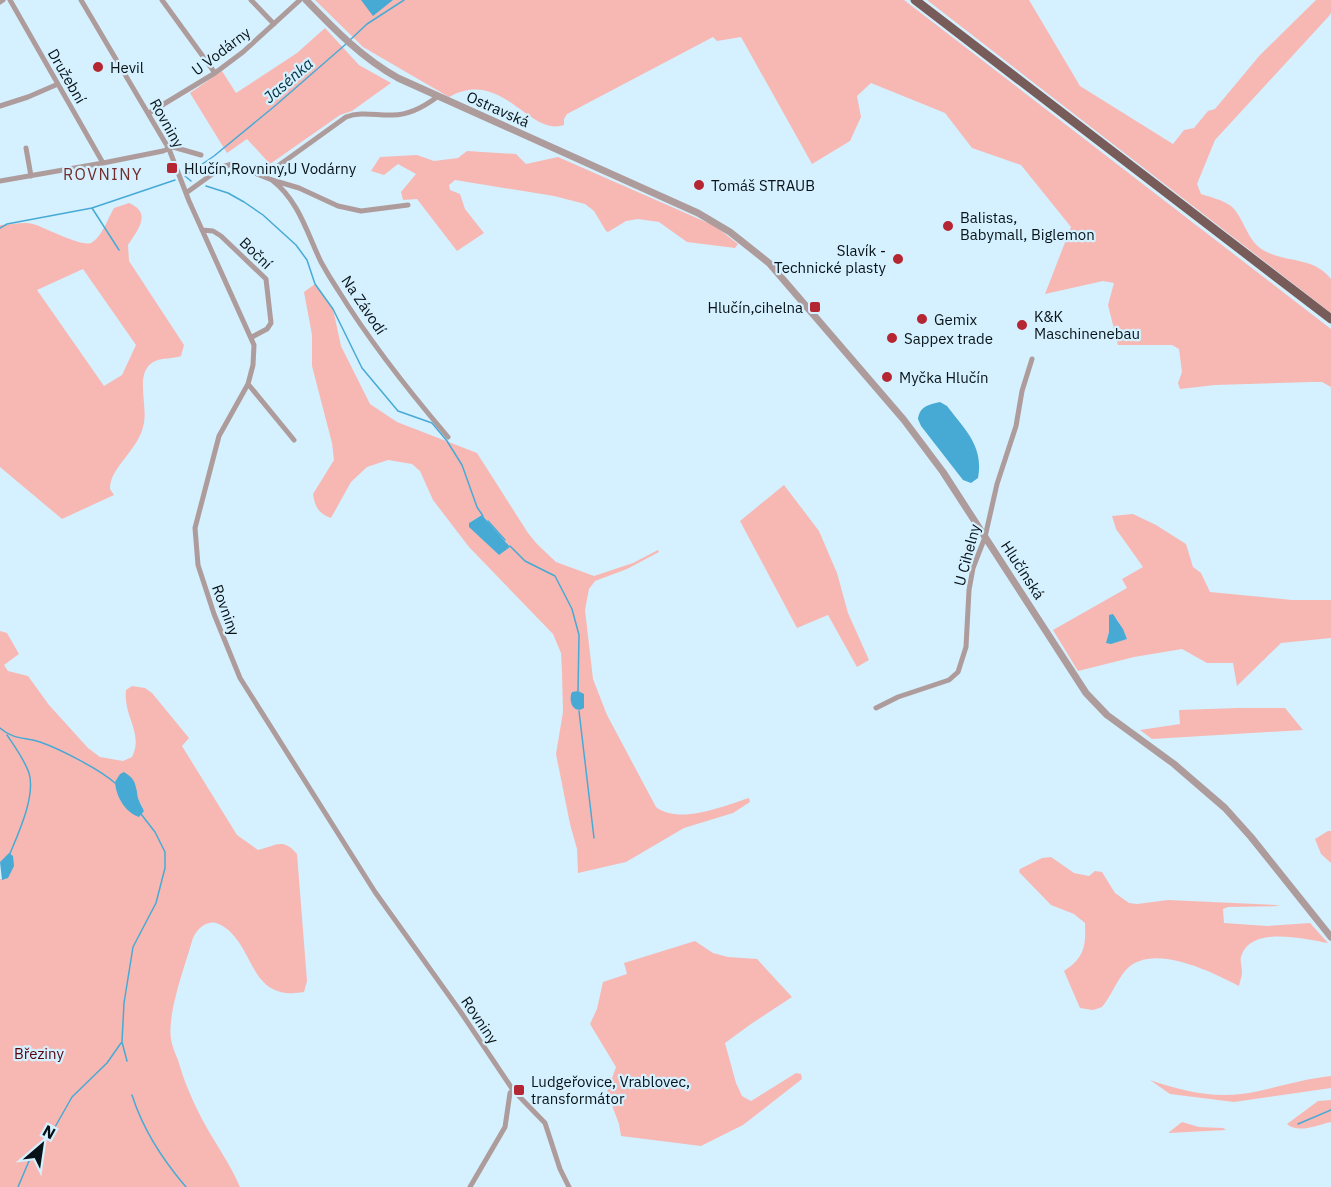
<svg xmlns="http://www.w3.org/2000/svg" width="1331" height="1187" font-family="'IBM Plex Sans',sans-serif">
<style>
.green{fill:#f7b8b4;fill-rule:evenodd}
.water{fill:#47aad5}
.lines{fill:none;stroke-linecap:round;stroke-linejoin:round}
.stream{stroke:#47aad5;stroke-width:1.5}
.minor{stroke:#ad9c9b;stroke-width:5}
.tertiary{stroke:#ad9c9b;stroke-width:7}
.primary{stroke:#775c5a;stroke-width:9}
.poi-dot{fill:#b62532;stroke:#d5f0fe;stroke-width:2}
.labels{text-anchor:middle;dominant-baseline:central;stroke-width:4.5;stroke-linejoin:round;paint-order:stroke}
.street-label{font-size:15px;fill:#071318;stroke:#d5f0fe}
.poi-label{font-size:15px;fill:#071318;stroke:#d5f0fe;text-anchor:start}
.park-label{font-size:15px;fill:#57040f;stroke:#d5f0fe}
.water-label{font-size:16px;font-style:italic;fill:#043244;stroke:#d5f0fe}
.neighbourhood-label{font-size:16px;letter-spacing:1.5px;fill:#742d2e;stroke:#d5f0fe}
</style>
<rect width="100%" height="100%" fill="#d5f0fe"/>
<!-- green -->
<path class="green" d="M315,0H904L1331,329V387L1322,382H1311L1215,385L1180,389L1178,383L1182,372L1179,349L1172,345H1118L1108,305L1114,283L1103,281L1045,294L1071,227L1021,165L972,148L945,113L871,83L857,96L861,117L850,141L812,164L741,37L717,41L713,37L567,114L564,119V125C529,137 502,67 449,97L363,47Z
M927,0H1029L1080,86L1173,144L1184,130L1194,128L1208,111L1215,109L1260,55L1316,0H1331V13L1329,16L1215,140L1197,184L1201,194C1210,197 1223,200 1231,206C1243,216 1246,237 1260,248C1282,264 1313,255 1331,279V313Z
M325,28L359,65L391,83L352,111L340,115L270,164L247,139L227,153L190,93L222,71L236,93L297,53Z
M467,151L516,154L526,164L558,157L715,226L738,244L735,248L687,242L659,222L638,219L626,221L608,232L606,231L594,211L585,204L554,196L455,180L449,185L450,190L460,194L465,209L484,233L457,251L417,199L403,200L401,192L416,174L398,164L384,175L371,171L380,157L417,155L434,161L458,158Z
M129,203C153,213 137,231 128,245L129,261L184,345L181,356C169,360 155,356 147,368C138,381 147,406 144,423C139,451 110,466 110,489L114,495L62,519L0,467V225C10,225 24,221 33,224C44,227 81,247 91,243C102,237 108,218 114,208ZM83,269L136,345L122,375L104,386L37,290Z
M315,284L333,309L341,346L370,404L397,422L477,453L528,533L537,544L556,562L594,576L633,563L658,550L659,552L627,569L595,581L589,589L585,610L593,679L607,715L656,807C679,825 724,806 749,798L750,802L733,813L684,828L626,862L578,873L577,849L570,824L556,754L563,712L562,672L561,653L553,634L469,547L433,500L420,471L412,464L388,460L367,467L351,482L331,518C318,513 315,507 313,494L334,460L332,443L312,366V335L304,292ZM482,515L507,543L499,555L470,527L469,523Z
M784,485L819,531L837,573L848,613L869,660L857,667L828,615L797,628L740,521Z
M1133,514L1156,525L1186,544L1193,567L1201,573L1210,592L1292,600H1331V638L1281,643L1237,686L1233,663H1207L1182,649L1134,657L1078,671L1053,630L1127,588L1122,579L1143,567L1116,529L1112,516ZM1109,615L1117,619L1127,639L1107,643L1109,632Z
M0,631L7,633L19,654L4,665L8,671L28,676L49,705L88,748L100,757L123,761L132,757C144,733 123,717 126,690L132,686L145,688L152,693L189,738L182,746L237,835L258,850C276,846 283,837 297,854L307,981L304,992C246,1002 257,943 219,924C207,918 195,930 192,941C185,966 167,1014 171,1039C172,1046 175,1053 178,1060C184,1081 192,1100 202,1119C214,1142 230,1163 240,1187H0V879H6L0,862ZM115,782L136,794L144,811L121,802Z
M1238,708H1285L1303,730L1152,739L1140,730L1180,724L1179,710Z
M1328,831H1331V863L1321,854L1315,839Z
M1051,857L1074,873L1089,876L1095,871L1102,872L1115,893L1129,903L1137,904L1168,900L1275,905L1280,906L1228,907L1223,909L1224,923L1267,926L1310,923L1328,943C1305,939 1253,926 1242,954C1239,960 1242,965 1242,972C1242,976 1240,981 1239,986C1211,972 1151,941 1125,971C1116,982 1111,996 1102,1007L1093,1010L1080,1008L1064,971C1084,958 1086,947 1085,923L1074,914L1051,905L1019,872L1020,869L1042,858Z
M695,941L713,953L728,957L757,959L792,997L751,1024L725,1043L736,1083L742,1096L751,1101L796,1073L801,1074L802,1079L743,1125L701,1146L621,1136L619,1124L607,1092L616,1067L590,1024L597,1009L603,982L627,974L624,963Z
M1331,1076V1088L1234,1102L1170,1094L1150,1080C1178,1090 1211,1098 1241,1094C1271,1090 1300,1079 1331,1076Z
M1331,1100V1122C1318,1125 1298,1134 1287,1124L1318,1101Z
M1182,1122L1199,1127L1223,1128L1226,1130L1168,1133Z"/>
<!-- water -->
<path class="water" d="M361,0H393L373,16Z
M940,402L947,406C965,430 984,446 978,478L971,483L963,480L921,426L918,419C920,406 928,405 940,402Z
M482,515L510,547L499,555L469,527V523Z
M1113,614L1123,629L1127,639L1111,644L1106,643L1109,632V615Z
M578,691L584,694V708C573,715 568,700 572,692Z
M124,772C134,778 135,782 137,792C137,799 142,806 144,811L139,817C125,812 116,797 115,782L120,774Z
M9,853L13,856L14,866L8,878L2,880L0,862Z"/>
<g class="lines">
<!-- stream -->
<path class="stream" d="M350,40L367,24L404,0
M185,176L214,156L276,105L346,44
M185,176L191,181
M206,186L228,193L244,202L263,215L296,245L307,260L315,284L333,309L362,368L398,411L432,423L447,441L462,465L477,507L483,516
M92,208L119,250
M0,228L7,224L92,208L175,180
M488,521L505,540
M510,546L525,561L555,576L572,609L579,635L578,691
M579,711L594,838
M0,728C14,740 24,737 40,742C60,749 99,769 115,783
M7,735C15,747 24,759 29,773C36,796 18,834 9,856
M127,1061L122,1042L124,1003L133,947L156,903L165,868V852L155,832L141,814
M132,1095C143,1130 162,1159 186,1187
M1298,1124L1331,1110
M18,1187L29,1161L55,1127L72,1097L107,1063L121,1043"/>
<!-- minor -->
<path class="minor" d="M10,0L103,163
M81,0L169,149L189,201L254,345L253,365L248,384L219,436L195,528L198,565L214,614L240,678L375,892L460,1011L513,1090L545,1123L560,1169L569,1187
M162,0L215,73
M251,0L274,24
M0,2L3,0
M0,106L28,97L58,84
M149,113L215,73L243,52L300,0
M26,148L31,176
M264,176L346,117C361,111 378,116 393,115C409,115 425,106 437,97
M272,180C299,201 307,233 321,262C326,271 332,281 338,290C370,342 408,390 448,437
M0,181L103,163L163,151L173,147L201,155
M186,193L222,167L232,164L272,180L299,188L338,206L361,211L408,205
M202,230L213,231L221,236L266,279L271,323L267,329L252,337
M248,384L294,440
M876,708L898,697L949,680L958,672L966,647L969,590L973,568L985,537L997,484L1016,426L1022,391L1032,359
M470,1187L505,1127L510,1093L513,1090"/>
<!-- tertiary -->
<path class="tertiary" d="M306,0C335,30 362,58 398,78L698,213L730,232L769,263L904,420L943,472L1086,693L1107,715L1174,764L1225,808L1251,837L1331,937"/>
<!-- primary -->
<path class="primary" d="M915,0L1331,319"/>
</g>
<!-- markers -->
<g class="poi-dot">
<circle cx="98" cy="67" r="6"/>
<rect x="166" y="162" width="12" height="12" rx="3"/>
<circle cx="699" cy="185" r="6"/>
<circle cx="948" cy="226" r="6"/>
<circle cx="898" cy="259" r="6"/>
<rect x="809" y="301" width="12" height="12" rx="3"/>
<circle cx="922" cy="319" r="6"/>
<circle cx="1022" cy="325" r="6"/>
<circle cx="892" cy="338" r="6"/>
<circle cx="887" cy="377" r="6"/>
<rect x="513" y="1084" width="12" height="12" rx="3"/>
</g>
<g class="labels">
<!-- street labels -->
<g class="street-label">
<text transform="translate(221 51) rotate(-37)">U Vodárny</text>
<text transform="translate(67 76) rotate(60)">Družební</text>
<text transform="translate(498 109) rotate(24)">Ostravská</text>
<text transform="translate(167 123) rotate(61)">Rovniny</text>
<text transform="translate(256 253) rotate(44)">Boční</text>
<text transform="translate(364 305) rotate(56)">Na Závodí</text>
<text transform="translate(967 555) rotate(-75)">U Cihelny</text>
<text transform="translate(1023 570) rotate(57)">Hlučínská</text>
<text transform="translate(226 610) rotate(70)">Rovniny</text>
<text transform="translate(480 1020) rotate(56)">Rovniny</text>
</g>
<!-- poi labels -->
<g class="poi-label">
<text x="110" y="67">Hevil</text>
<text x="184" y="168">Hlučín,Rovniny,U Vodárny</text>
<text x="711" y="185">Tomáš STRAUB</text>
<text x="960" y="217">Balistas,<tspan x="960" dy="17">Babymall, Biglemon</tspan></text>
<text x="886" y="250" text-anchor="end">Slavík -<tspan x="886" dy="17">Technické plasty</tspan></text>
<text x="803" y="307" text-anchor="end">Hlučín,cihelna</text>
<text x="1034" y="316">K&amp;K<tspan x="1034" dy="17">Maschinenebau</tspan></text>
<text x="934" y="319">Gemix</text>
<text x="904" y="338">Sappex trade</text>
<text x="899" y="377">Myčka Hlučín</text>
<text x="531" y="1081">Ludgeřovice, Vrablovec,<tspan x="531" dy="17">transformátor</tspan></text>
</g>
<!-- park labels -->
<g class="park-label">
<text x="39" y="1053">Březiny</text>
</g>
<!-- water labels -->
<g class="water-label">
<text transform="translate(288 80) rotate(-41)">Jasénka</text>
</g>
<!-- neighbourhood labels -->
<g class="neighbourhood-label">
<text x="103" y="174">ROVNINY</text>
</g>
</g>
<!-- north arrow -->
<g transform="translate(42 1145) rotate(29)" stroke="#d5f0fe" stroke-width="4.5" paint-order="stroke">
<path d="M0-4.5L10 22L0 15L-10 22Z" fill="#071318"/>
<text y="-9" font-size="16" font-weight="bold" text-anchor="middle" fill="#071318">N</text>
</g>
</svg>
